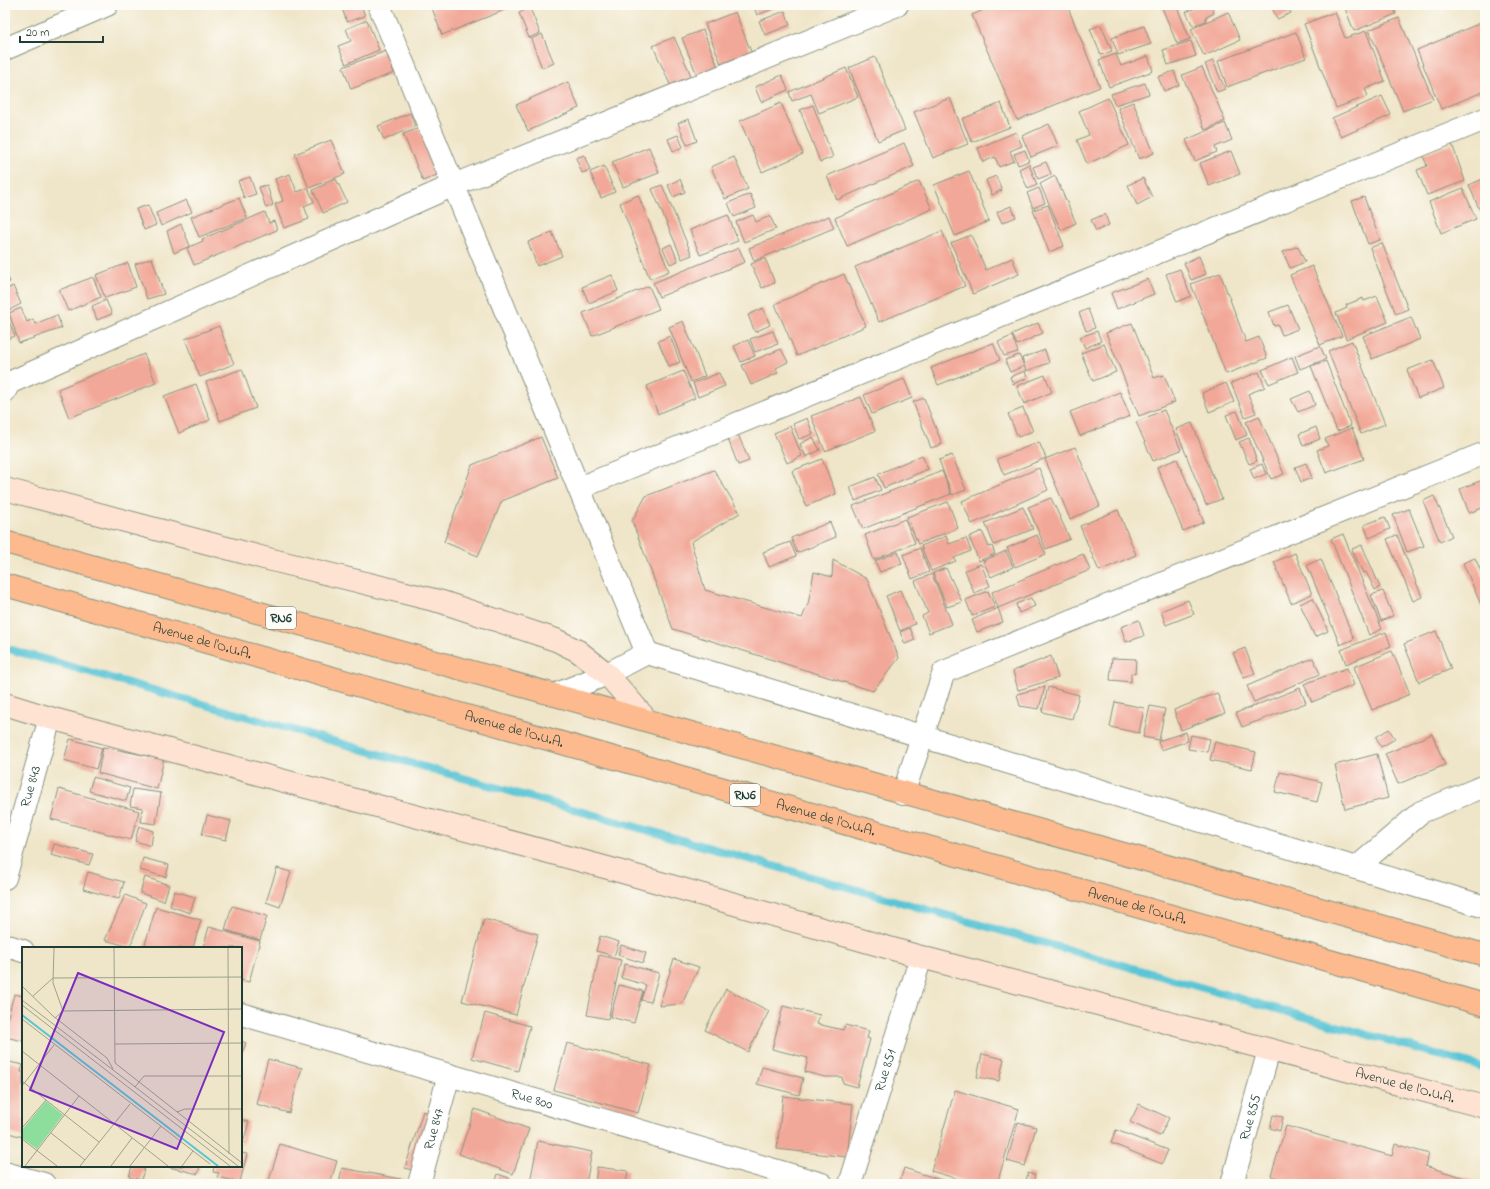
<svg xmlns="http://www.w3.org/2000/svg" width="1490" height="1189" font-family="'Indie Flower',sans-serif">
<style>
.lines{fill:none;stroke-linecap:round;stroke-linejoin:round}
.stream{stroke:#5ac5d5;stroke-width:8}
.building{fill:#f2a898}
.street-casing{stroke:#87917e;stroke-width:24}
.secondary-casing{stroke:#87917e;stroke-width:24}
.highway-casing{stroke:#87917e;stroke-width:24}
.street{stroke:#fff;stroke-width:22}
.secondary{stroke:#fee3d2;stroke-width:22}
.highway{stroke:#fcba8e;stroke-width:22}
.labels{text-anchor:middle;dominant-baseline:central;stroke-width:3;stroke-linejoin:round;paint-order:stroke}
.shield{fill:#fdfcf7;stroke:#62766e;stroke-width:1}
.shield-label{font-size:13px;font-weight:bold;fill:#1f3d34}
.street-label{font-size:14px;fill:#1f3d34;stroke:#fdfcf7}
.inset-river{fill:none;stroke:#5ac5d5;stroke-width:2}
.inset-road{fill:none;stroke:#9ca28d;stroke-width:1}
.view{fill:#7b2cbf;fill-opacity:0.15;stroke:#7b2cbf;stroke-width:2}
.inset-edge{fill:none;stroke:#1f3d34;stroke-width:2}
</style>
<rect width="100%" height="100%" fill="#fdfcf7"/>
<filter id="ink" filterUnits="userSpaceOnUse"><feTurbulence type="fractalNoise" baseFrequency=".025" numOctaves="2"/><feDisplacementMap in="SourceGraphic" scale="8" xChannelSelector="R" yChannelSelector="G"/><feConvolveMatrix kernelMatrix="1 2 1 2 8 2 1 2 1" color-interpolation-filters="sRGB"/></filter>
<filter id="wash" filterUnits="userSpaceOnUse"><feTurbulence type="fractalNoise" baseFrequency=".012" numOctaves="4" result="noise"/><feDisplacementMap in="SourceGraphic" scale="16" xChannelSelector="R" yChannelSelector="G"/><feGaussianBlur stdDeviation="0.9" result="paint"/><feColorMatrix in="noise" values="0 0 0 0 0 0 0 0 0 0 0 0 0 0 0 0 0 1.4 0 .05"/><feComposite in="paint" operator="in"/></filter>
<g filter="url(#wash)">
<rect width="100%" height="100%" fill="#efe5c8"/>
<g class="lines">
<!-- stream -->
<path class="stream" d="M5,648L1485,1068"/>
</g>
<g id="blocks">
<!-- building -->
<path class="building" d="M361,5L365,16L347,22L341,6Z
M440,5H517L442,35L432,8Z
M753,5H783L757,15Z
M995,5H1067L1100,87L1017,120L972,15Z
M1161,5H1176L1190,39L1177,44Z
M1183,5H1195L1185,9Z
M1202,5H1211L1214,13L1205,18L1206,21L1193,26L1186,12Z
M1271,5H1287L1291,13L1277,19Z
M1296,5H1310L1298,10Z
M1346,5H1393L1396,14L1354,31L1344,6Z
M530,8L540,33L529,38L519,13Z
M785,11L790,25L765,35L759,21Z
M735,12L752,54L722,66L705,24Z
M1228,12L1240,40L1204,56L1191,29Z
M1335,12L1345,38L1366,31L1385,81L1365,89L1368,96L1336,108L1304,24Z
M1399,18L1433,99L1403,111L1369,30Z
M367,20L379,50L346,64L338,46L351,41L346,29Z
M1485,21V91L1441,109L1417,50Z
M1101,25L1112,51L1101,55L1090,29Z
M1144,26L1151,44L1118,55L1112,38Z
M703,30L720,72L699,80L682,38Z
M1296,32L1306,58L1227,87L1218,61Z
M542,34L554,63L542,68L531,39Z
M674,37L693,80L672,89L653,46Z
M1191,41L1196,56L1168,65L1163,50Z
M386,51L394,73L351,89L343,67Z
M1116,54L1121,66L1148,56L1153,71L1109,87L1099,60Z
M875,57L905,130L878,141L849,68Z
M1213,61L1225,89L1217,92L1205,64Z
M1202,67L1225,121L1205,130L1182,75Z
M846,68L858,97L819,113L811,94L792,101L789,92Z
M1174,71L1179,85L1164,91L1158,77Z
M782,75L788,90L761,102L755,87Z
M568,82L579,108L528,131L516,105Z
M1145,83L1149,94L1115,105L1111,94Z
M1382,96L1391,115L1341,137L1332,118Z
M950,98L968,144L933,158L914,112Z
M1108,98L1129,145L1087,164L1077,140L1089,135L1079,111Z
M1133,102L1154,153L1139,159L1118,108Z
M781,103L803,154L762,172L740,121Z
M1001,103L1010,127L972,142L962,119Z
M813,105L833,157L820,162L800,110Z
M410,113L415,126L384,140L378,126Z
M689,119L697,141L687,145L678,123Z
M1225,123L1232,140L1215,147L1217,152L1195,161L1186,140Z
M1049,124L1058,146L1031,157L1022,136Z
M419,128L439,174L423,181L403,134Z
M1016,132L1022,146L1010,151L1014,161L999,167L995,157L983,162L978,148Z
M678,135L683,147L673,151L668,139Z
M331,140L345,174L309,188L295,154Z
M904,143L914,166L837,200L827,176Z
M1452,144L1465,181L1427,195L1417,170L1427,166L1423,155Z
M649,147L659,173L623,187L612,162Z
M1025,150L1029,161L1018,165L1014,154Z
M1231,151L1240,174L1209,186L1200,163Z
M584,155L590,170L582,173L576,158Z
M734,157L748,189L725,199L711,167Z
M1046,162L1051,174L1038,179L1033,167Z
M1029,164L1037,185L1028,189L1019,169Z
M604,166L615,192L601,198L590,172Z
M969,171L989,221L955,236L934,185Z
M290,174L297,192L308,188L314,202L304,206L309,219L284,228L275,204L283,201L275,179Z
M996,176L1002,190L992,195L986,180Z
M1055,176L1076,223L1061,230L1040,184Z
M250,177L256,194L244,198L238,181Z
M1143,178L1152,197L1137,205L1128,185Z
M1485,178V207L1479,209L1469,185Z
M336,179L347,202L323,213L313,190Z
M680,179L685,192L673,197L668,185Z
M919,181L932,209L847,246L835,218Z
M267,185L273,205L266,208L259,187Z
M662,185L692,255L682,259L652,189Z
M1039,188L1045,203L1033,208L1027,193Z
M1463,188L1476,219L1441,233L1429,202Z
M750,194L756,208L734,217L728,203Z
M638,195L669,271L650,279L620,203Z
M1364,197L1380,240L1368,244L1352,201Z
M239,198L247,218L199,237L191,217Z
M186,200L192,212L161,226L156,213Z
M148,205L156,225L144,230L136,209Z
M1048,205L1064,246L1049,252L1033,210Z
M1011,206L1016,217L1002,223L997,212Z
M265,212L269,223L274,221L277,230L194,265L187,248L203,241L202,239Z
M1105,214L1109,225L1096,231L1091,220Z
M728,215L738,241L700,255L690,230Z
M753,215L756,222L770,216L776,229L744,242L736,222Z
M829,216L834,228L754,261L749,248Z
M1485,216V225L1482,217Z
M181,224L190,246L174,253L167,231Z
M942,231L965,286L879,322L855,267Z
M552,232L562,256L537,266L528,242Z
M971,235L986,270L1012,258L1019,274L973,294L951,243Z
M1382,243L1408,309L1396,314L1370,248Z
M671,244L678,261L670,264L663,248Z
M1298,246L1305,262L1290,268L1283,252Z
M739,248L745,262L659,297L653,283Z
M1199,256L1206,274L1191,280L1184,263Z
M152,258L164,294L147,299L135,264Z
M765,258L775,283L762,288L751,264Z
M128,263L136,287L105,298L96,275Z
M1312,266L1342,336L1320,345L1290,275Z
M1180,269L1191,296L1177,302L1166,274Z
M5,270L10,282L5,284Z
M1220,273L1246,342L1259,337L1267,358L1226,374L1191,284Z
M844,274L866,326L797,356L775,304Z
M612,275L618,291L589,303L582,287Z
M93,277L101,297L68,311L59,290Z
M1148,279L1154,294L1117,309L1111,293Z
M13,286L21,304L7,311L5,306V290Z
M649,286L659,309L592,336L583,313Z
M1377,296L1388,322L1346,339L1336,313L1347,308L1346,305L1363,298L1364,301Z
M106,300L112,314L97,320L92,306Z
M1288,305L1298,329L1282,335L1278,325L1274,326L1269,312Z
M21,308L27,322L33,319L35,324L57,315L62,328L19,343L9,313Z
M763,308L770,325L755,332L748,315Z
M1088,309L1095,328L1086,331L1079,313Z
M5,312L15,336L5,340Z
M1411,317L1420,339L1372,359L1363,336Z
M683,321L705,376L691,382L669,327Z
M1038,323L1043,333L1017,345L1012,334Z
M1132,323L1154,378L1164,375L1175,402L1139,416L1106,333Z
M219,326L234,364L200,377L185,339Z
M773,331L778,344L755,352L750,339Z
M1097,331L1101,341L1085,348L1080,337Z
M670,336L680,362L669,366L658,341Z
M1012,336L1018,352L1004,356L998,342Z
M748,340L755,356L741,362L734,346Z
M1352,341L1385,424L1361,434L1328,351Z
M993,343L1000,360L938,385L931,368Z
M1104,344L1116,372L1093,381L1081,353Z
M1320,346L1326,359L1300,369L1295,356Z
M781,349L788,362L776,368L778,373L751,385L742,365Z
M1045,350L1049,363L1026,371L1022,358Z
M144,354L156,383L69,418L58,389Z
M1019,355L1024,366L1010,372L1005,360Z
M1292,357L1298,372L1269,384L1262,370Z
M1433,360L1444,388L1418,398L1407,370Z
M1326,361L1351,426L1337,431L1311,366Z
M242,369L256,408L220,421L206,382Z
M683,371L695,398L658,414L647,386Z
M1025,371L1027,378L1013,384L1010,377Z
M1259,372L1265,387L1248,394L1256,413L1245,417L1231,383Z
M719,373L725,386L698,397L693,383Z
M1045,375L1052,392L1024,404L1017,386Z
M904,379L912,398L872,414L864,395Z
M1226,383L1234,402L1209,412L1202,393Z
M196,384L210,420L179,433L164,396Z
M1310,391L1315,405L1298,412L1291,399Z
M1120,392L1130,416L1080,436L1070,412Z
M861,397L875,431L825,451L811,416Z
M924,398L942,444L931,448L913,402Z
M1023,408L1033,431L1018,437L1008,414Z
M1164,410L1181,450L1153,461L1136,422Z
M1237,411L1247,435L1236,440L1226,415Z
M1259,416L1284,474L1271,479L1246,422Z
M807,418L813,434L799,439L793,424Z
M1192,423L1222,499L1206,505L1176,429Z
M790,426L802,456L787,463L774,433Z
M1316,427L1320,439L1303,446L1299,434Z
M1352,428L1364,459L1326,473L1317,450L1328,446L1325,439Z
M738,434L749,461L738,465L728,439Z
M541,437L558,478L502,501L478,556L444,542L472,465Z
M813,437L820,450L806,457L800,444Z
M1249,438L1257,461L1249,464L1239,442Z
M1039,442L1046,458L1004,475L997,459Z
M1075,447L1100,506L1070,519L1045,459Z
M922,455L928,469L884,488L878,474Z
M952,455L966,490L952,495L939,460Z
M822,459L836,494L806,506L792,471Z
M1177,459L1204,522L1183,531L1157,467Z
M1306,463L1312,478L1301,482L1295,467Z
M1262,464L1266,474L1254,479L1250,469Z
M1039,468L1048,490L972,524L962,501Z
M714,470L740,513L691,542L705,590L802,618L808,604L814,572L832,577L833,560L867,579L899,658L873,691L673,629L632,521L646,496Z
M942,471L951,494L863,529L853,506Z
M875,477L881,490L855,501L850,487Z
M1480,481L1485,494V507L1469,513L1460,489Z
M1434,496L1452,536L1440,542L1423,501Z
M1051,498L1070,539L1046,549L1028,507Z
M948,502L958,528L918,544L907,517Z
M1023,507L1033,529L994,545L985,523Z
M1409,509L1424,546L1407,552L1393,515Z
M1118,510L1136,555L1099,571L1080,526Z
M1385,517L1390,529L1369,538L1364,525Z
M905,519L915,543L874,560L865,535Z
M830,522L836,537L797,553L791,538Z
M982,531L989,547L992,546L995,554L979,561L969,537Z
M1343,534L1382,629L1369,635L1331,539Z
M1037,535L1046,554L1015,567L1007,548Z
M1397,535L1422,597L1413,601L1387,539Z
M946,536L949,544L966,538L971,551L954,558L956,561L931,571L921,546Z
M790,542L796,556L769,567L763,552Z
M1362,545L1380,587L1375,590L1366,572L1363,573L1352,549Z
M920,548L929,572L912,579L903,555Z
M1006,551L1013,567L991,577L983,561Z
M898,552L902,564L880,572L875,561Z
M1295,553L1312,594L1291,603L1274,562Z
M1083,554L1090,570L998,608L992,592Z
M1475,558L1485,581V606L1482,607L1463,563Z
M1321,559L1354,639L1340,645L1307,565Z
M981,564L990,586L974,593L965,570Z
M946,568L962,602L947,607L933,573Z
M932,574L952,624L929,633L922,616L928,613L915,581Z
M900,590L915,624L900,631L886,596Z
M988,591L995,607L972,616L966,600Z
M1383,591L1393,616L1381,621L1371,595Z
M1031,598L1035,606L1019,613L1016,604Z
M1313,598L1328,631L1315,637L1300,604Z
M1188,600L1194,614L1166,625L1161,611Z
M998,608L1003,622L977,632L972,620Z
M1139,620L1144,636L1126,642L1121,627Z
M910,628L915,640L905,644L900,632Z
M1436,631L1451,669L1419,682L1404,644Z
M1386,632L1391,646L1346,664L1341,650Z
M1245,648L1255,674L1244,678L1233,653Z
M1392,651L1410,694L1372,710L1354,667Z
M1051,656L1058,678L1018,690L1013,671Z
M1112,658L1136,659L1135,674L1131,673V682L1110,680Z
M1313,658L1320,674L1254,702L1247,686Z
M1347,668L1354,685L1312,702L1304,684Z
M1045,687L1039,709L1020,706L1017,694Z
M1048,687L1079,695L1072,719L1042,712Z
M1300,688L1306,703L1242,727L1236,713Z
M1217,693L1225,713L1181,730L1174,710Z
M1115,702L1144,708L1139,733L1110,727Z
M1150,706L1165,709L1159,740L1143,737Z
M1389,729L1395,739L1381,747L1376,737Z
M1186,732L1188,741L1161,750L1158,741Z
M1432,734L1445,765L1398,784L1385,754Z
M1191,735L1210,739L1207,752L1188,749Z
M70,739L102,748L96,769L64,760Z
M1215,742L1256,752L1252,769L1210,760Z
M103,747L164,759L157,789L98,773Z
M1377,754L1388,798L1345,809L1335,765Z
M1280,772L1322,782L1317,802L1275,792Z
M93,777L130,788L126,801L89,791Z
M59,789L139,811L131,840L51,819Z
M133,789L161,793L156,824L141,822L143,808L130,806Z
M207,815L231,821L226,840L202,835Z
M139,826L153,831L151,846L135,841Z
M54,844L93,854L89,865L51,855Z
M143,858L169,865L166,877L140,870Z
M277,868L291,872L280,907L266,902Z
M88,872L124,882L119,899L83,889Z
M145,877L169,885L164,901L140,893Z
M174,891L195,897L190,913L170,906Z
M125,895L146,903L130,947L105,940Z
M232,906L267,916L260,940L225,930Z
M156,907L201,920L193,948H144Z
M484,919L538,934L516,1015L462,1001Z
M209,927L260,941L249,982L241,980V948H203Z
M600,936L619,942L614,956L596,951Z
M621,945L646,953L643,963L618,955Z
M599,955L621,960L608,1019L587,1015Z
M674,959L699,967L682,1004L659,1006Z
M625,964L659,973L651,1002L641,1000L646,985L621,978Z
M619,985L643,991L634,1023L610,1017Z
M726,989L769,1011L748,1052L705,1030Z
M14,994L23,996V1041L5,1037V1029Z
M783,1006L820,1015L817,1024L843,1030L845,1025L869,1031L867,1038L870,1039L857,1087L843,1083L842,1077H825L805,1072L808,1058L772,1049Z
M485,1013L530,1026L518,1071L472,1058Z
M241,1041L246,1043L241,1057Z
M567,1043L651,1065L638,1113L554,1090Z
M982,1054L1004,1059L999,1081L977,1077Z
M268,1059L302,1068L289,1113L256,1104Z
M5,1061L23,1065L21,1072H23V1137L5,1132Z
M762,1067L803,1078L799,1095L757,1084Z
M955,1090L1019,1109L997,1184H975L931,1171Z
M783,1096L853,1104L847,1157L777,1149Z
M1139,1104L1169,1118L1160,1136L1130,1122Z
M475,1109L529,1129L513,1174L459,1154Z
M423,1111L436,1115L417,1172L405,1168Z
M1273,1115L1283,1117L1280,1131L1270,1128Z
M241,1119L249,1122L243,1143L241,1142Z
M1018,1122L1036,1127L1025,1166L1007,1161Z
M1286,1126L1392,1156L1395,1144L1429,1154L1425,1166L1485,1184H1298L1271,1176Z
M1116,1130L1168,1150L1162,1164L1111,1143Z
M538,1141L592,1152L586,1184H539L530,1182Z
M280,1144L337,1161L330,1184H268Z
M241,1153L247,1154L240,1182L217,1177L219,1173L213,1172L214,1166H241Z
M132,1166H145L141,1180L129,1177Z
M165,1166H200L198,1174Z
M597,1167L628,1171L626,1184H595Z
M342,1168L411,1181L410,1184H339Z
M904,1168L953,1184H899Z
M1028,1173L1035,1175L1033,1184H1025Z
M498,1174L509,1178L508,1184H495Z"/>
</g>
</g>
<g filter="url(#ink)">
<use href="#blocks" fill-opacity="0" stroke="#87917e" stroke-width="1"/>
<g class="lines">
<defs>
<g id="street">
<path d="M379,5L647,653"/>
<path d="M5,49L107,5"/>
<path d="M5,391L9,383L454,185L897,5"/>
<path d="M579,488L1485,119"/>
<path d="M647,653L1485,907"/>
<path d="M557,694L607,674L647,653"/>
<path d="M903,794L944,672L1485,453"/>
<path d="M1356,868L1421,812L1485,786"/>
<path id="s1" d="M5,878L50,718"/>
<path d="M5,945L23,951"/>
<path id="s2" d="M241,1014L822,1184"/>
<path d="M5,1173L44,1184"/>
<path id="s3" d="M419,1184L449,1075"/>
<path id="s4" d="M850,1184L921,957"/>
<path id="s5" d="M1232,1184L1269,1050"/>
</g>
<g id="secondary">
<path d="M5,489L264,558L442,602L556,640L578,651L607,674L646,719"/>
<path id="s6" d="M5,704L50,718L608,868L921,957L1485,1107"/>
</g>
<g id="highway">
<path d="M5,542C499,678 991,818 1485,955"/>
<path id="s7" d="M5,585L1485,1005"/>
</g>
</defs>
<!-- street casing -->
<use href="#street" class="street-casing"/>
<!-- secondary casing -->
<use href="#secondary" class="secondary-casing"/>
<!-- highway casing -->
<use href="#highway" class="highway-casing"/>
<!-- street -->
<use href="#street" class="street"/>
<!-- secondary -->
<use href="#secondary" class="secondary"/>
<!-- highway -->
<use href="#highway" class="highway"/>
</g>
</g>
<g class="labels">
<!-- shield labels -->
<g class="shield">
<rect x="266" y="607" width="30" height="22" rx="3"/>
<rect x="730" y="784" width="30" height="22" rx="3"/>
</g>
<g class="shield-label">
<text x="281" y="618">RN6</text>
<text x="745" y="795">RN6</text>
</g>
<!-- street labels -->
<g class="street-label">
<text stroke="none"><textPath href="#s7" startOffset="205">Avenue de l'O.U.A.</textPath></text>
<text stroke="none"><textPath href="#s7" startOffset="529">Avenue de l'O.U.A.</textPath></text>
<text stroke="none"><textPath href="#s1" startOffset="95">Rue 843</textPath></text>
<text stroke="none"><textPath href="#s7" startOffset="853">Avenue de l'O.U.A.</textPath></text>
<text stroke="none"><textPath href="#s7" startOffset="1177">Avenue de l'O.U.A.</textPath></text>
<text stroke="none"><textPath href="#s4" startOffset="119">Rue 851</textPath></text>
<text stroke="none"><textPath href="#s6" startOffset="1451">Avenue de l'O.U.A.</textPath></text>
<text stroke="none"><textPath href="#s2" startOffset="303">Rue 800</textPath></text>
<text stroke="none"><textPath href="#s5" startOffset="69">Rue 855</textPath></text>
<text stroke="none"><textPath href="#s3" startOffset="57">Rue 847</textPath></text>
</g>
</g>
<!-- overview -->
<g transform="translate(22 947)">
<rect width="220" height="220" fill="#efe5c8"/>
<path d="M24,154L41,168L15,202L0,191V183Z" fill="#8ddd9c"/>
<path class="inset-river" d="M0,68L196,219"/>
<path class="inset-road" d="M32,1L31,36L41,64M92,1L93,116M206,1L207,207M0,39L31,69L85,111L91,122M11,49L31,31L220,30M0,53L216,219M0,58L208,219M33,71L41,64L220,62M0,72L188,217M93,97L220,96M0,104L146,219M93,116L220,216M0,134L77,195M0,139L32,98M113,140L122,129H220M155,165L163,162H220M0,181L24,153M29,186L63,213M0,192L35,219M3,219L57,149M58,219L108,157M89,219L110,191M108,219L139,179M160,219L171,204"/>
<path class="view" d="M56,26L202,85L155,202L8,143Z"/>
<rect width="220" height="220" class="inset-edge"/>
</g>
<!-- margin -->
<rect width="1490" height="1189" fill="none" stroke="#fdfcf7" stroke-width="20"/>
<!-- scale -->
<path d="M20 36v6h83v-6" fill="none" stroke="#1f3d34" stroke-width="2"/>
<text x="26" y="36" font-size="12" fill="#1f3d34" stroke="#fdfcf7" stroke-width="3" paint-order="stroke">20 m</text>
</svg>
